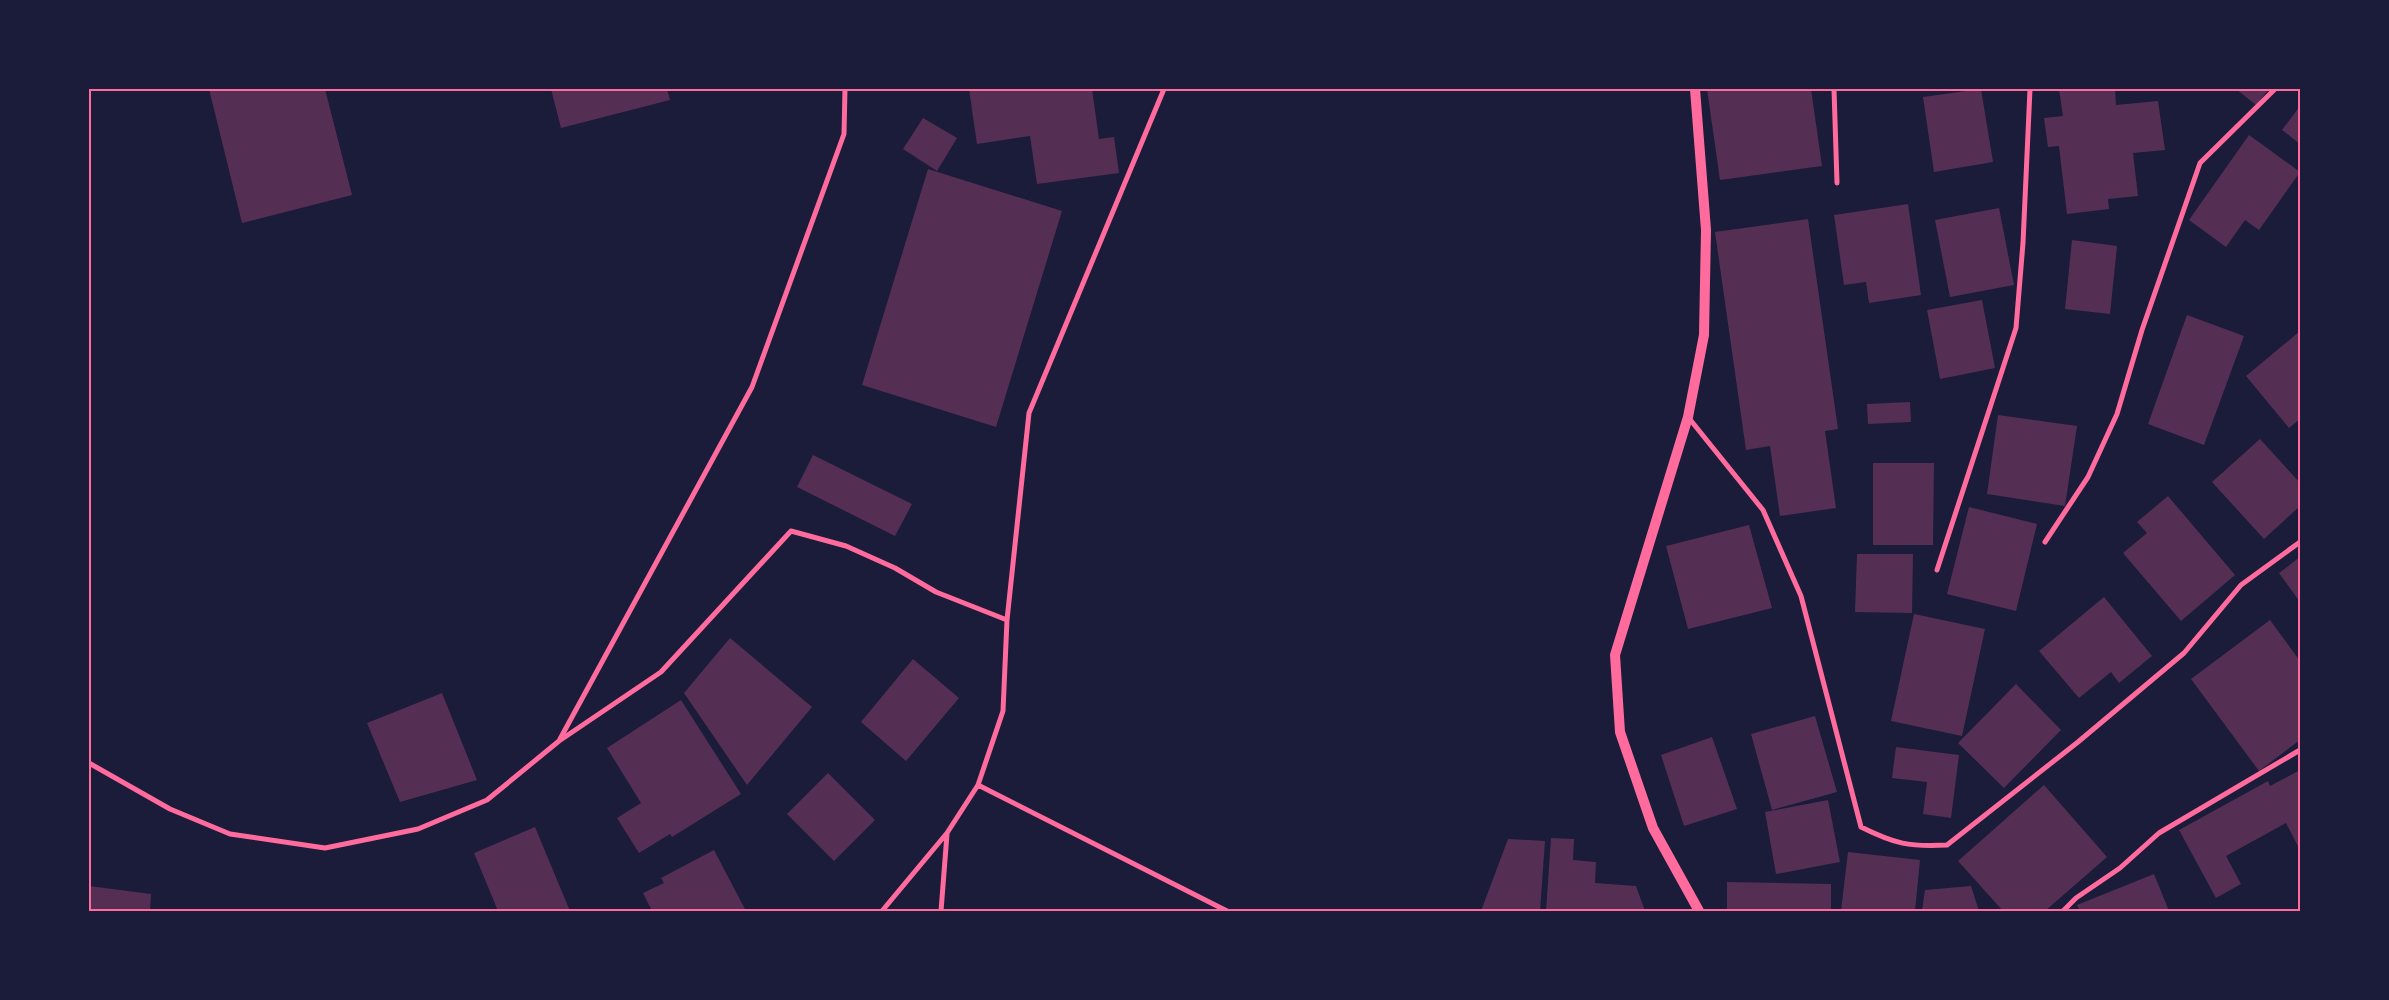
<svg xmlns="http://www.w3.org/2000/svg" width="2389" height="1000" font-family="Commissioner,sans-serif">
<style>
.building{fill:#542f53}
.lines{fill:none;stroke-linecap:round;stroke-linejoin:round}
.minor{stroke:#ff6b9d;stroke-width:5}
.secondary{stroke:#ff6b9d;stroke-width:10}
.neatline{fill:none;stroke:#ff6b9d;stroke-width:2}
</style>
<rect width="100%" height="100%" fill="#1b1b3a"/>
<!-- building -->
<path class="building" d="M209,89H325L352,195L242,223Z
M551,89H667L670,100L561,128Z
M969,89H1092L1099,139L1114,137L1119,173L1037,184L1030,136L977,144Z
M1707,89H1811L1822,166L1720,180Z
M1981,89L1993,162L1934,172L1923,97Z
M2059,89H2115L2116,105L2158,101L2165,150L2133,153L2138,196L2108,199L2109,209L2067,214L2059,146L2048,147L2044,118L2063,116Z
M2236,89H2269L2256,105Z
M2300,106V144L2282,130Z
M923,118L957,138L937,171L903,149Z
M2249,135L2300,172L2259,230L2245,220L2226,247L2189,220Z
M928,169L1062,211L996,427L862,385Z
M1908,204L1921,295L1869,303L1866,282L1844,285L1834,215Z
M1999,208L2014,285L1950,297L1935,220Z
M1808,219L1838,429L1825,431L1836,508L1780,516L1770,446L1746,450L1715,232Z
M2072,240L2117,246L2110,314L2065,309Z
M1982,300L1995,368L1940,379L1927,310Z
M2187,315L2244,336L2204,445L2148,424Z
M2300,331V419L2289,428L2246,376Z
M1910,402L1911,422L1868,424L1867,404Z
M1998,415L2077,426L2065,506L1987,494Z
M2260,439L2300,483V506L2264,539L2212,482Z
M813,455L912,504L895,536L797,487Z
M1873,463H1934L1933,545H1873Z
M2168,496L2235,575L2181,621L2123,553L2147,533L2137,522Z
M1969,507L2037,524L2016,611L1947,594Z
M1749,525L1772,608L1688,629L1666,546Z
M1857,554H1913L1912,613L1855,612Z
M2300,557V602L2279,573Z
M2104,597L2152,656L2119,683L2111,672L2079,698L2039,651Z
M1914,614L1985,629L1962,736L1891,721Z
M2270,620L2300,661V740L2259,771L2191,679Z
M730,638L812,707L747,785L684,693Z
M913,659L959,698L906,761L861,722Z
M2016,684L2061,730L2004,788L1958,743Z
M442,693L477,780L400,802L367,723Z
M681,700L741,794L672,837L670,834L639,853L617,818L641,803L607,748Z
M1815,716L1837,792L1772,810L1751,734Z
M1712,737L1737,809L1684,826L1661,755Z
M1896,747L1959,755L1951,818L1923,814L1927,782L1892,778Z
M2300,770V850L2286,823L2226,856L2241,884L2216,898L2179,830L2268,781L2270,786Z
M828,773L875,820L834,861L787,814Z
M2044,785L2107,857L2045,911H2003L1958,861Z
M1828,800L1840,862L1776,874L1765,812Z
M535,827L570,911H498L474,853Z
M1551,838L1574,839L1573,860L1596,862L1595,883L1636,886L1645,911H1546Z
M1508,839L1545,841L1540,911H1481Z
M714,850L746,911H652L643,893L664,883L661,878Z
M1848,852L1920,860L1915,911H1841Z
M2154,874L2169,911H2080L2077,905Z
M1727,882L1831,884V911H1727Z
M89,886L151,894L150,911H89Z
M1971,886L1979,911H1922L1925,890Z"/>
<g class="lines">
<!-- minor -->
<path class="minor" d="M1834,89L1837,183
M1688,417L1763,510L1801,596L1861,827C1895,844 1909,847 1947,845L2078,742L2184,653L2241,585L2300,542
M2045,542L2088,477L2117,414L2142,330L2200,163L2275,89
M1937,570L2016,328L2023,243L2030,89
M560,739L752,387L844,134L845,89
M89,763L170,809L230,834L325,848L418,829L487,800L559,741L661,672L791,531L846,546L895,568L936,592L1007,620
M978,785L1227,911
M882,911L947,833L978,785L1003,711L1007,620L1029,413L1164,89
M941,911L947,834
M2063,911L2076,898L2120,868L2159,833L2300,750"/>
<!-- secondary -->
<path class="secondary" d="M1695,89L1706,230L1704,335L1688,417L1615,655L1620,732L1653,828L1699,911"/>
</g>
<!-- border -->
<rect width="2389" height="1000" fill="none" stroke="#1b1b3a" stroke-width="180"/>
<rect x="90" y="90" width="2209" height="820" class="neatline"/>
</svg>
